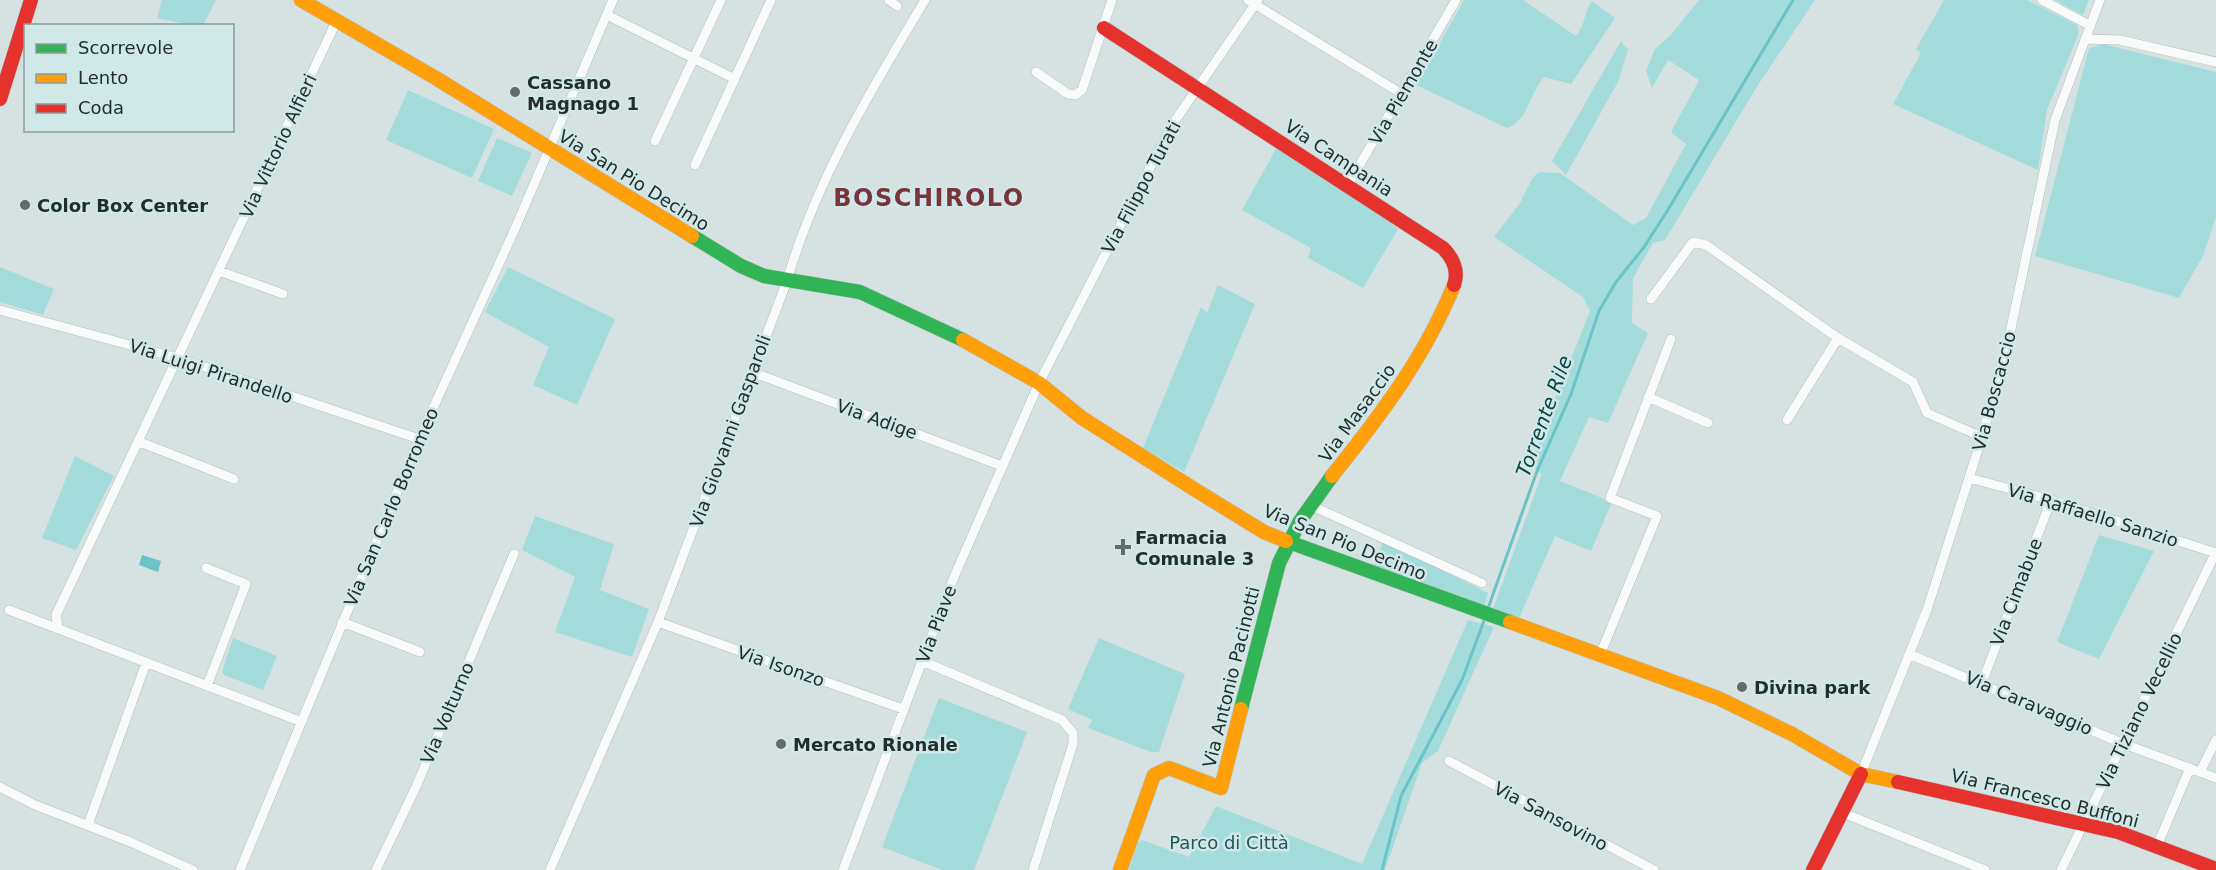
<svg xmlns="http://www.w3.org/2000/svg" width="2216" height="870" font-family="'DejaVu Sans',sans-serif">
<style>
.green{fill:#a4dcdc}
.water{fill:#6ac3c4}
.lines{fill:none;stroke-linecap:round;stroke-linejoin:round}
.stream{stroke:#6ac3c4;stroke-width:3}
.street-casing{stroke:#b4bebd;stroke-width:10}
.fast-casing{stroke:#b4bebd;stroke-width:15}
.slow-casing{stroke:#b4bebd;stroke-width:15}
.jam-casing{stroke:#b4bebd;stroke-width:15}
.street{stroke:#f9fbfb;stroke-width:9}
.fast{stroke:#30b455;stroke-width:14}
.slow{stroke:#ff9f0a;stroke-width:14}
.jam{stroke:#e5322d;stroke-width:14}
.poi-dot{fill:#626c6c;stroke:#d0e8e7;stroke-width:2}
.labels{text-anchor:middle;dominant-baseline:central;stroke-width:5;stroke-linejoin:round;paint-order:stroke}
.poi-label{font-size:18px;font-weight:bold;fill:#242d2d;stroke:#d0e8e7;text-anchor:start}
.street-label{font-size:18px;fill:#242d2d;stroke:#d0e8e7}
.park-label{font-size:18px;fill:#235656;stroke:#d0e8e7}
.water-label{font-size:20px;font-style:italic;fill:#0c4343;stroke:#d0e8e7}
.district-label{font-size:24px;font-weight:bold;letter-spacing:1.5px;fill:#7a333b;stroke:#d0e8e7}
</style>
<rect width="100%" height="100%" fill="#d6e2e2"/>
<!-- green -->
<path class="green" d="M162,0H216L203,26L189,25L157,18Z
M1464,0H1523L1576,36C1585,25 1584,13 1592,1L1615,18L1571,84L1544,77C1529,94 1528,121 1507,128L1416,85Z
M1699,0H1815L1756,88L1665,240L1653,243L1633,278L1632,323L1648,333L1608,423L1589,417L1560,481L1612,502L1591,551L1555,536L1519,618L1493,609L1542,474L1529,465L1590,311L1583,297L1494,237L1520,203L1533,177L1539,172L1560,173L1633,225L1646,218L1686,144L1671,132L1699,80L1668,60L1652,88L1646,71L1655,49L1670,36Z
M1944,0H2027L2077,25L2079,33L2047,110L2038,170L1893,104L1921,53L1916,49Z
M2055,0H2089L2083,15Z
M1621,41L1628,50L1618,82L1566,175L1552,161Z
M2103,44L2216,72V217L2203,256L2179,298L2035,256L2089,48Z
M408,90L494,129L472,178L386,140Z
M497,138L532,153L512,196L478,181Z
M1277,147L1356,195L1398,229L1363,288L1308,258L1311,248L1242,210Z
M0,267L54,289L43,315L0,302Z
M508,267L615,319L577,405L533,385L549,347L485,312Z
M1218,285L1255,304L1184,472L1143,448L1201,307L1207,313Z
M75,456L114,476L76,550L42,538Z
M535,516L614,544L600,590L649,609L632,657L555,632L575,577L522,550Z
M2099,535L2154,551L2099,659L2057,642Z
M1383,541L1488,593L1484,607L1374,565Z
M1468,620L1494,627L1438,751L1422,763L1385,870H1129L1137,844L1142,840L1189,857L1216,806L1362,864Z
M233,638L277,656L263,690L224,675L222,671Z
M1099,638L1185,674L1159,752H1151L1088,728L1092,720L1068,709Z
M939,698L1027,732L974,870H942L882,847Z"/>
<!-- water -->
<path class="water" d="M142,555L161,561L158,572L139,565Z"/>
<g class="lines">
<!-- stream -->
<path class="stream" d="M1487,611L1537,471L1571,394L1599,311L1616,282L1644,247L1666,213L1793,0
M1382,870L1401,796L1462,680L1485,618"/>
<defs>
<path id="street" d="M889,0L897,6
M1248,0L1402,94
M2042,0L2089,25
M607,15L735,79
M2085,39L2120,40L2216,62
M1036,72L1068,94L1075,95L1082,90L1112,0
M655,141L721,0
M695,165L771,0
M1349,183L1456,0
M219,271L283,294
M1651,299L1693,242L1706,245L1838,338L1913,382L1927,413L1982,437
M0,310L178,358L419,439
M752,372L1002,466
M1648,397L1708,423
M1787,420L1838,338
M140,442L234,479
M1969,478L2051,500L2216,553
M1312,506L1482,583
M206,568L246,584L207,686
M9,610L302,722
M342,622L420,652
M658,622L903,709
M58,628L56,615L337,20
M1909,654L2124,744L2216,778
M1600,655L1657,516L1610,498L1671,339
M922,661L1062,720L1073,733V744L1033,870
M1982,683L2051,500
M1449,761L1654,870
M2200,772L2216,740
M1861,774L1927,610L1982,437L2010,333L2055,120L2100,0
M0,787L35,805L128,841L193,870
M1843,813L1985,870
M88,825L146,663
M2157,846L2190,768
M240,870L419,439L514,231L613,0
M376,870L416,787L514,554
M550,870L658,622L787,281C816,180 871,90 925,0
M843,870L954,577L1039,383L1172,125L1258,0
M2061,870L2216,552"/>
<path id="fast" d="M692,236L741,266L764,276L860,292L963,340
M1286,541L1510,622
M1241,709L1279,563L1300,521L1332,476"/>
<path id="slow" d="M301,0L434,77L692,236
M963,340L1039,383L1082,418L1194,489L1264,532L1286,541
M1332,476C1380,416 1425,357 1454,285
M1510,622L1718,698L1792,734L1861,774L1898,782
M1120,870L1154,775L1169,768L1221,788L1241,709"/>
<path id="jam" d="M1104,28L1443,248C1453,258 1459,271 1454,285
M0,99L31,0
M1898,782L2118,832L2216,869
M1813,870L1861,774"/>
</defs>
<!-- street casing -->
<use href="#street" class="street-casing"/>
<!-- fast casing -->
<use href="#fast" class="fast-casing"/>
<!-- slow casing -->
<use href="#slow" class="slow-casing"/>
<!-- jam casing -->
<use href="#jam" class="jam-casing"/>
<!-- street -->
<use href="#street" class="street"/>
<!-- fast -->
<use href="#fast" class="fast"/>
<!-- slow -->
<use href="#slow" class="slow"/>
<!-- jam -->
<use href="#jam" class="jam"/>
</g>
<!-- markers -->
<g class="poi-dot">
<circle cx="515" cy="92" r="6"/>
<circle cx="25" cy="205" r="6"/>
<path d="M1120 538h6v6h6v6h-6v6h-6v-6h-6v-6h6z"/>
<circle cx="1742" cy="687" r="6"/>
<circle cx="781" cy="744" r="6"/>
</g>
<g class="labels">
<!-- poi labels -->
<g class="poi-label">
<text x="527" y="82">Cassano<tspan x="527" dy="21">Magnago 1</tspan></text>
<text x="37" y="205">Color Box Center</text>
<text x="1135" y="537">Farmacia<tspan x="1135" dy="21">Comunale 3</tspan></text>
<text x="1754" y="687">Divina park</text>
<text x="793" y="744">Mercato Rionale</text>
</g>
<!-- street labels -->
<g class="street-label">
<text transform="translate(1403 92) rotate(-60)">Via Piemonte</text>
<text transform="translate(278 146) rotate(-65)">Via Vittorio Alfieri</text>
<text transform="translate(1339 158) rotate(33)">Via Campania</text>
<text transform="translate(634 180) rotate(32)">Via San Pio Decimo</text>
<text transform="translate(1141 187) rotate(-62)">Via Filippo Turati</text>
<text transform="translate(211 371) rotate(18)">Via Luigi Pirandello</text>
<text transform="translate(1994 391) rotate(-75)">Via Boscaccio</text>
<text transform="translate(1357 413) rotate(-54)">Via Masaccio</text>
<text transform="translate(877 419) rotate(20)">Via Adige</text>
<text transform="translate(730 431) rotate(-70)">Via Giovanni Gasparoli</text>
<text transform="translate(391 507) rotate(-67)">Via San Carlo Borromeo</text>
<text transform="translate(2093 515) rotate(17)">Via Raffaello Sanzio</text>
<text transform="translate(1345 542) rotate(22)">Via San Pio Decimo</text>
<text transform="translate(2016 592) rotate(-69)">Via Cimabue</text>
<text transform="translate(936 624) rotate(-69)">Via Piave</text>
<text transform="translate(781 666) rotate(19)">Via Isonzo</text>
<text transform="translate(1231 677) rotate(-76)">Via Antonio Pacinotti</text>
<text transform="translate(2029 703) rotate(23)">Via Caravaggio</text>
<text transform="translate(2139 711) rotate(-64)">Via Tiziano Vecellio</text>
<text transform="translate(447 713) rotate(-67)">Via Volturno</text>
<text transform="translate(2045 798) rotate(14)">Via Francesco Buffoni</text>
<text transform="translate(1551 816) rotate(28)">Via Sansovino</text>
</g>
<!-- park labels -->
<g class="park-label">
<text x="1229" y="842">Parco di Città</text>
</g>
<!-- water labels -->
<g class="water-label">
<text transform="translate(1544 416) rotate(-70)">Torrente Rile</text>
</g>
<!-- district labels -->
<g class="district-label">
<text x="929" y="198">BOSCHIROLO</text>
</g>
</g>
<!-- legend -->
<rect x="24" y="24" width="210" height="108" fill="#d0e8e7" stroke="#8b9d9d" stroke-width="1.5"/>
<rect x="36" y="44" width="30" height="9" fill="#30b455" stroke="#8b9d9d" stroke-width="1.5"/>
<text x="78" y="54" font-size="18" fill="#242d2d">Scorrevole</text>
<rect x="36" y="74" width="30" height="9" fill="#ff9f0a" stroke="#8b9d9d" stroke-width="1.5"/>
<text x="78" y="84" font-size="18" fill="#242d2d">Lento</text>
<rect x="36" y="104" width="30" height="9" fill="#e5322d" stroke="#8b9d9d" stroke-width="1.5"/>
<text x="78" y="114" font-size="18" fill="#242d2d">Coda</text>
</svg>
